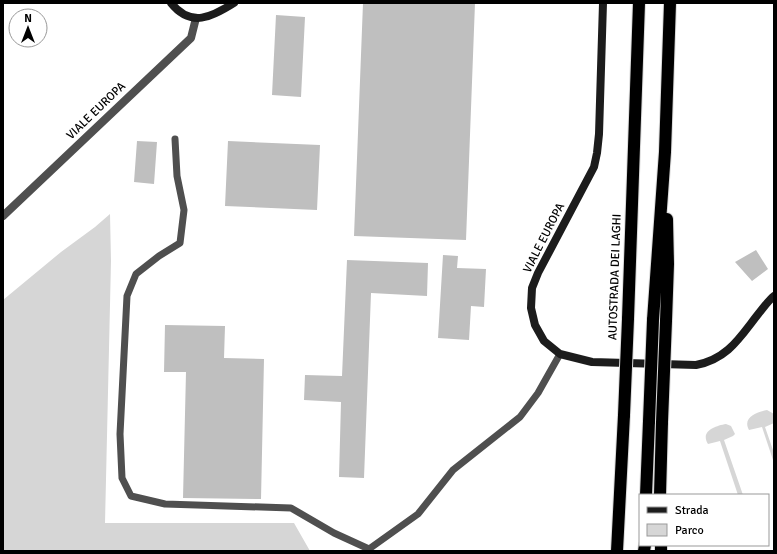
<svg xmlns="http://www.w3.org/2000/svg" width="777" height="554" font-family="Signika,sans-serif">
<style>
.green{fill:#d6d6d6}
.building{fill:#bfbfbf}
.lines{fill:none;stroke-linecap:round;stroke-linejoin:round}
.highway-casing{stroke:#dbdbdb;stroke-width:14}
.lane{stroke:#4f4f4f;stroke-width:7}
.street{stroke:#4f4f4f;stroke-width:8}
.secondary{stroke:#1c1c1c;stroke-width:8}
.highway{stroke:#000;stroke-width:12}
.highway-bridge-casing{stroke:#dbdbdb;stroke-width:14;stroke-linecap:butt}
.highway-bridge{stroke:#000;stroke-width:12}
.labels{text-anchor:middle;dominant-baseline:central;stroke-width:3;stroke-linejoin:round;paint-order:stroke}
.street-label{font-size:12px;fill:#000;stroke:#fff}
</style>
<rect width="100%" height="100%" fill="#fff"/>
<!-- green -->
<path class="green" d="M110,214L111,261L105,523H294L310,551H3V300L61,252L95,227Z
M767,410L774,414V423L765,427L774,453V463L762,427L749,430C742,417 757,412 767,410Z
M726,424L731,426L735,434L733,436L724,440L743,495H738L720,441L708,444C700,431 715,426 726,424Z"/>
<!-- building -->
<path class="building" d="M363,3H475L466,240L354,236Z
M276,15L305,17L301,97L272,95Z
M137,141L157,142L154,184L134,182Z
M228,141L320,145L317,210L225,206Z
M756,250L768,269L752,281L735,262Z
M443,255L458,256L457,268L486,269L484,307L471,306L469,340L438,338Z
M347,260L428,263L427,296L371,293L364,478L339,477L341,402L304,400L305,375L342,376Z
M165,325L225,326L224,358L264,359L261,499L183,498L186,372H164Z"/>
<g class="lines">
<defs>
<path id="highway" d="M628,319L639,3
M653,320L665,152L670,3
M666,321L668,264L667,219
M646,495L649,421
M660,495L662,422
M661,545V551
M617,551L624,415
M644,551L645,545"/>
</defs>
<!-- highway casing -->
<use href="#highway" class="highway-casing"/>
<!-- lane -->
<path class="lane" d="M175,139L177,176L184,210L180,243L159,256L136,274L127,296L120,434L122,478L131,496L165,504L291,508L334,533L369,549L418,514L453,470L520,417L538,393L560,354"/>
<!-- street -->
<path class="street" d="M3,216L191,38L196,18"/>
<!-- secondary -->
<path class="secondary" d="M171,3C191,28 212,17 234,3
M603,3L599,134L597,153L594,167L538,273L532,288L531,308L535,325L544,341L560,354L592,362L696,365C728,359 740,337 759,313C764,307 768,301 774,296"/>
<!-- highway -->
<use href="#highway" class="highway"/>
<defs>
<path id="highway-bridge" d="M624,415L628,319
M649,421L653,320
M662,422L666,321"/>
</defs>
<!-- highway-bridge casing -->
<use href="#highway-bridge" class="highway-bridge-casing"/>
<!-- highway-bridge -->
<use href="#highway-bridge" class="highway-bridge"/>
</g>
<g class="labels">
<!-- street labels -->
<g class="street-label">
<text transform="translate(96 111) rotate(-44)">VIALE EUROPA</text>
<text transform="translate(544 238) rotate(-63)">VIALE EUROPA</text>
<text transform="translate(615 277) rotate(-88)">AUTOSTRADA DEI LAGHI</text>
</g>
</g>
<!-- border -->
<rect width="777" height="554" fill="none" stroke="#000000" stroke-width="8"/>
<!-- legend -->
<rect x="639" y="494" width="130" height="52" fill="#ffffff" stroke="#999999"/>
<rect x="647" y="507" width="20" height="6" fill="#1c1c1c" stroke="#999999"/>
<text x="675" y="514" font-size="12" fill="#000000">Strada</text>
<rect x="647" y="524" width="20" height="12" fill="#d6d6d6" stroke="#999999"/>
<text x="675" y="534" font-size="12" fill="#000000">Parco</text>
<!-- north arrow -->
<g transform="translate(28 28)"><circle r="19" fill="#ffffff" stroke="#999999"/>
<path d="M0-3L7 15L0 10L-7 15Z" fill="#000000"/>
<text y="-6" font-size="11" font-weight="bold" text-anchor="middle" fill="#000000">N</text>
</g>
</svg>
